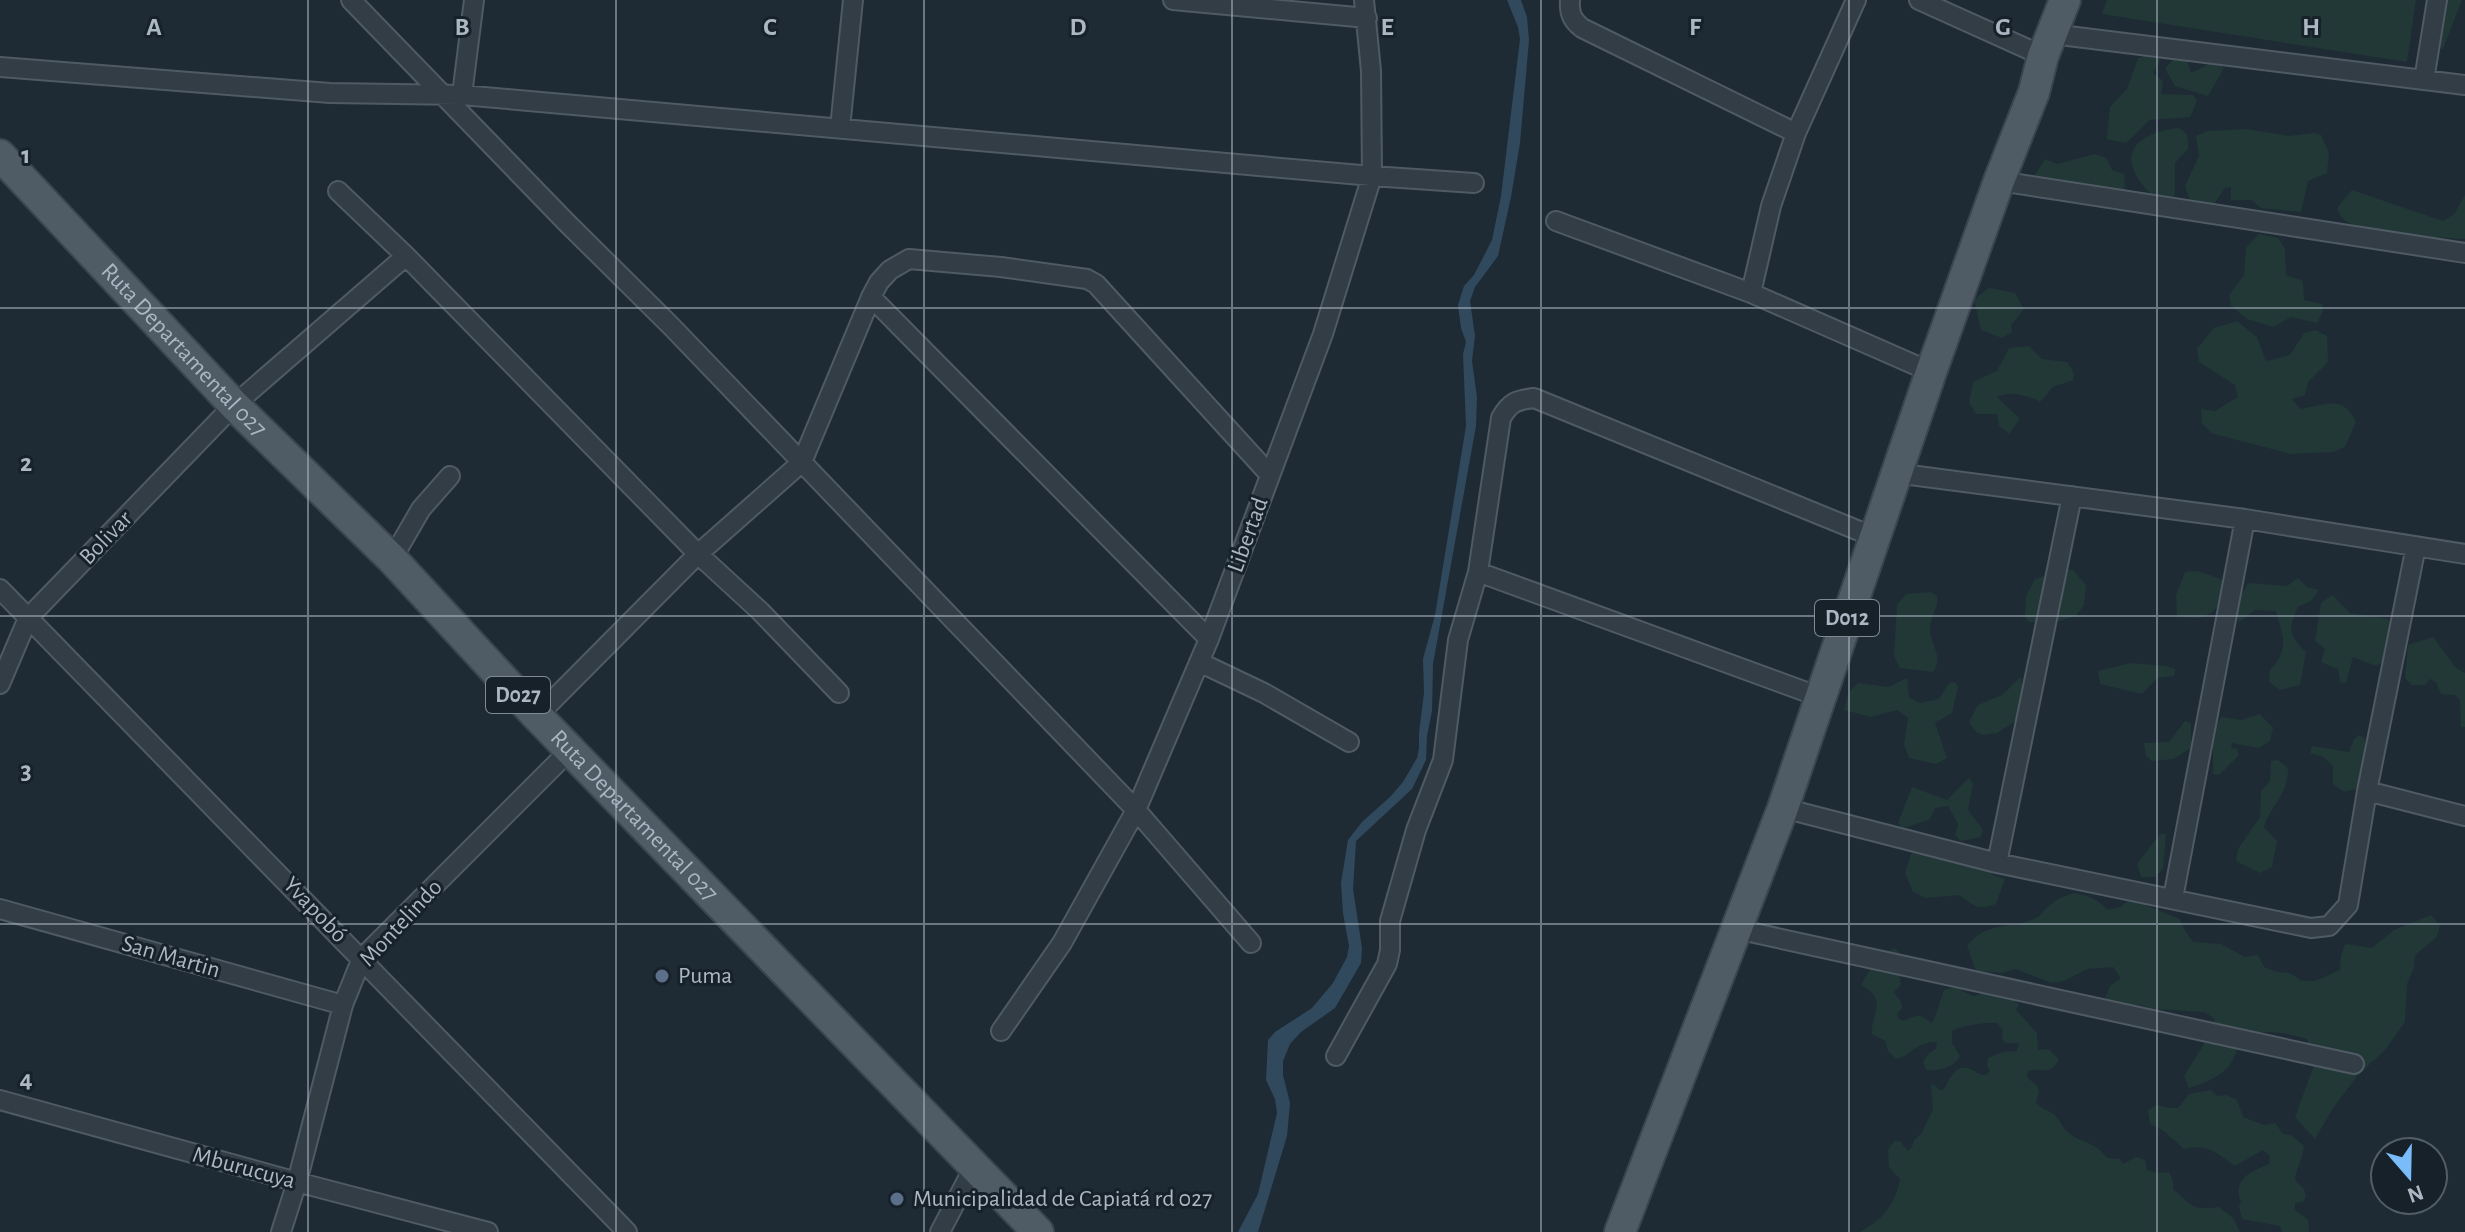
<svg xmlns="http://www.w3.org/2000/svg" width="2465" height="1232" font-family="'Alegreya Sans',sans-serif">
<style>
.green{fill:#213837}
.water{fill:#31495d}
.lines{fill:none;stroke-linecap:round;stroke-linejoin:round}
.minor-casing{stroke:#4f5a64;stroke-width:22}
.primary-casing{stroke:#3b454f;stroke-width:34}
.minor{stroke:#323d46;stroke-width:18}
.primary{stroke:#4f5c66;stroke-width:30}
.grid{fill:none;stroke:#abb7c3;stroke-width:2;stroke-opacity:0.55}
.service-dot{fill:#5c6f8a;stroke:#17212a;stroke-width:3}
.labels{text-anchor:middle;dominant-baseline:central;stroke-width:6;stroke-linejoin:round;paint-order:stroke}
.shield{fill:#17212a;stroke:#7f8a95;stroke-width:2}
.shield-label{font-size:22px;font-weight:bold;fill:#abb7c3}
.street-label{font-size:24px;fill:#abb7c3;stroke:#17212a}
.poi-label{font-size:24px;fill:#abb7c3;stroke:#17212a;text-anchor:start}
.grid-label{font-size:26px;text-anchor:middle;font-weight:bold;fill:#abb7c3;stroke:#17212a;stroke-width:6;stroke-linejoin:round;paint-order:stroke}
</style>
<rect width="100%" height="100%" fill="#1e2b35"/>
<!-- green -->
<path class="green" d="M2107,0H2416L2407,62L2102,14Z
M2445,0H2462L2442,51L2438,34Z
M2157,55L2160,61L2153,73L2163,81L2161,94L2193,95L2197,101L2190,117L2150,120L2126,143L2107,139L2110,107L2127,89L2138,58Z
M2186,58L2191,73L2213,62L2224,68L2208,96L2175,86L2165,68L2173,60Z
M2178,128C2189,132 2188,139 2188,149L2175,163V196L2155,198C2116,162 2126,135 2178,128Z
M2246,129L2289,136L2315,133L2321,135L2329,153L2327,173L2308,181L2301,212L2261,208L2251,200H2231V187L2225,188L2214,204L2200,205L2189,198L2185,186L2199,156L2196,136L2208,131Z
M2094,154L2106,158L2112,170L2124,174L2125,188L2122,200L2055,192L2035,175L2045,159L2058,164Z
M2352,190L2443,221L2454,214L2465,195V239C2439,237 2361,236 2343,219C2340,216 2339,211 2337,208Z
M2259,234L2278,238L2285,249L2286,275L2303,281L2304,300L2322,304L2323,311L2317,323L2291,317L2273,327L2247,319L2231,306L2229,295L2244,275L2246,248Z
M1989,288L2015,293L2024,309L2011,325L2012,332L2002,338L1981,330L1974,299Z
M2237,321L2257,337L2266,361L2290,355L2304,333L2316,330L2327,336L2328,362L2308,382L2305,395L2292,399L2300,409C2326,405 2343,394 2356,422L2345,447L2333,452L2291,454L2211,433L2202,423L2201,409L2215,411L2238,397L2235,385L2199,362L2197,349L2214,328Z
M2029,346L2042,359L2067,362L2074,373L2073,380L2053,387L2040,402C2028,395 2009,390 1997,397L2020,419L2009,434L1999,426L1997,414H1976L1969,403L1973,382L1997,371L2009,348Z
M2060,570H2073L2086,585L2084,605L2076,616L2049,624L2029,622L2025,617L2026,596L2035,579Z
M2198,571L2223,580L2224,600C2206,619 2203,620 2177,616L2176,595L2185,572Z
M2298,578L2307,587L2319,590L2311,601L2298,607C2288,630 2288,634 2306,652L2300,685L2280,690L2269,682L2270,670C2290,649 2283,636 2276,611L2255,610L2239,622L2235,606L2248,583L2287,586Z
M1931,592L1937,596C1939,608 1930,616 1930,628C1929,644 1945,656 1933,672L1900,668L1894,656L1897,605L1906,594Z
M2332,595L2350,613L2389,619L2398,642L2393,655L2376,666L2353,657L2346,683L2340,682L2338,669L2321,662L2325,649L2315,641L2321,603Z
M2433,637L2456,668L2465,673V727H2461L2460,700L2455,695L2441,694L2436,682L2430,679L2425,685H2412L2405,678L2408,645Z
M2131,663L2166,666L2175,669L2174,676L2157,678L2142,694L2100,684L2098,671Z
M2021,677L2024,697L2014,722L1997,733L1983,735L1976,732L1969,722L1978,705L2002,695Z
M1907,678L1909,697L1920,703L1939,699L1949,683L1955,682L1958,687L1952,713L1935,723L1947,758L1936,764L1909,758L1904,744L1908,718L1897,710L1871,717L1844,710L1849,692L1858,683L1889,687Z
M2260,714L2273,728L2270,741L2259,748L2232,743L2231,748L2237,749L2239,755L2219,775L2213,774V727L2222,717L2241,720Z
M2185,721L2191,723V748L2173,759L2152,761L2146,756L2144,743L2169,742Z
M2359,735L2365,738L2366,764L2356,789L2344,792L2333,784V766L2323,757L2310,753L2312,746L2349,752L2354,739Z
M2278,760L2288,768C2288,797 2271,803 2264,827L2277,841L2272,867L2260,873L2236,861L2238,849L2260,817L2261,791L2270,781L2271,761Z
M1969,778L1973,783L1968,810L1983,830L1981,837L1961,841L1955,835L1958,824L1948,806L1935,808L1929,820L1903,828L1898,823L1912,787L1947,800Z
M2160,834H2166L2163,868L2155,877H2141L2137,864Z
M1916,851L1980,862L1993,875L2005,879L1996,904C1979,910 1974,907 1960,895L1926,898L1913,892L1905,873L1911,854Z
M2073,893C2088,895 2097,899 2108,910L2120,907L2130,899L2180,919L2185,931L2193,942L2221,944L2245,957L2258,955L2264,967L2277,972L2290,973L2302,981H2315L2340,970L2341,956L2345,944L2372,948L2394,930L2431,915L2440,926L2436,938L2415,955L2414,968L2407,984L2405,1022L2385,1050L2358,1075L2333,1108L2315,1139L2295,1117L2315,1063L2307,1039C2290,1034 2257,1025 2242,1041C2236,1047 2236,1056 2231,1063C2223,1076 2203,1084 2189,1088L2184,1076L2205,1042L2206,1029L2215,1019L2204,1012L2153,1009L2141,1005L2115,1006L2105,998L2110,986L2121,978L2113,967L2087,969L2064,981L2052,983L2015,969L2002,973L1976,971L1967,946C1987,920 2010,930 2036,918C2042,915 2044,909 2050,905C2056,899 2065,896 2073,893Z
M1895,948L1901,955L1899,974L1901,985L1894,992C1898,999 1901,997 1902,1008L1897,1014L1898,1018L1903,1021C1916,1016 1919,1012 1931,1023L1934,1020L1944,990L1954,987L1973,996L1995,991L2013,999L2019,1005L2016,1010L2037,1033L2038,1050L2048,1049L2059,1059C2049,1078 2042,1066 2028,1071L2027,1077L2037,1086L2039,1093L2036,1102C2041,1109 2046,1109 2052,1113C2060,1118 2062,1128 2069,1133C2081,1143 2096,1142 2107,1158L2120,1159L2123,1164L2136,1157L2145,1160L2147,1170L2158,1173L2169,1172L2173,1181V1189C2193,1205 2190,1211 2219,1207L2233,1218L2240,1232H1860C1881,1221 1896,1204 1900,1179L1889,1167L1888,1150L1895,1140L1901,1142L1908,1151L1912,1147L1914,1140L1921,1134L1933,1109L1931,1084L1936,1086L1939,1090L1944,1089C1949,1081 1955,1064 1967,1068C1975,1070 1977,1075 1986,1075L1990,1071L1987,1065L1988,1058L2003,1052L2017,1051L2019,1043H2005L2002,1039L2003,1030L1997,1023C1987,1022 1960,1026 1952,1031V1043L1960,1056C1953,1068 1939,1071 1926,1070L1923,1062L1929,1053L1936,1049L1937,1042C1912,1043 1915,1054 1896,1059L1888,1051L1885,1041L1872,1034C1871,1010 1889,1001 1861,985C1869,970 1879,955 1895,948Z
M2211,1090L2217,1096L2226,1095L2237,1100L2243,1117L2264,1125L2275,1123L2283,1134L2291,1135L2304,1146C2303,1159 2296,1168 2295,1180L2304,1189L2306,1196L2303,1202L2295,1203V1210L2308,1220L2309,1232H2282L2280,1226L2242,1219L2239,1206L2241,1202C2232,1179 2250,1172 2269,1164L2270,1156L2263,1150L2235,1166C2217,1153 2206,1143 2184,1149L2164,1131L2150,1124L2148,1110L2157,1105L2169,1108H2178L2189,1094Z"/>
<!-- water -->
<path class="water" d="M1507,0H1521L1527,17L1529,40L1520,143L1511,197L1498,256L1475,287L1470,301L1475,336L1472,361L1477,397L1476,426L1433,664L1432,711L1427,736L1426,760L1412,789L1356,841L1353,889L1362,948L1361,963L1335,1008L1301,1032L1290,1044L1283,1061V1075L1290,1103L1287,1136L1258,1232H1238L1258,1194L1277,1113L1275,1099L1266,1080L1268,1040L1275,1032L1312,1008L1333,983L1347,957L1349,946L1343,913L1341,883L1348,840L1362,822L1390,797L1403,782L1417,758L1419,748V733L1424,693L1423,659L1435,615L1466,426L1463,354L1466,342L1461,328L1458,305L1464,286L1474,275L1492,240L1501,196L1520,39L1518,27Z"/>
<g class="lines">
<defs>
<path id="minor" d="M351,0L567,223L671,326L1136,810L1251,943
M1173,0L1367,18
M1570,0C1569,13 1572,20 1582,28L1796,133
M1856,0L1796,133L1771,206L1751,293L1931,372
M1919,0L2043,56
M2052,34L2465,85
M0,67L330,93L462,95L1372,176L1474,183
M2424,80L2437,0
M462,95L474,0
M840,128L853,0
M1999,181L2465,253
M338,191L406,256L698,554L760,611L839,693
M1556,221L1751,293
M871,297L1209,639
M1895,473L2245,519L2465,554
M392,559L421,509L450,476
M1478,572L1820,697
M0,589L627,1232
M1199,662L1264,693L1349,742
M0,684L28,618L234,405L406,256
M537,716L698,554L802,462L871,297L879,282L890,270L909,259L1001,267L1087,279L1096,284L1270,475
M2367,791L2465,816
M1783,808L1997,863L2311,928L2329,926L2348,905L2367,791L2416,546
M1997,863L2072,496
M2173,898L2245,519
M0,909L343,1005
M1736,929L2354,1064
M1001,1031L1062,943L1136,810L1209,639L1323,334L1372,176L1371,71L1364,0
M1336,1056L1387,964L1390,950V921L1416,830L1443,760L1458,640L1478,572L1501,418C1510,402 1517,400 1534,398L1874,537
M0,1100L297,1182L488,1232
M281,1232L297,1182L343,1005L362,958L570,750
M940,1232L974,1167"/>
<g id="primary">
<path id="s1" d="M0,155L234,405L392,559L537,716L1038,1232"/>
<path d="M1620,1232L1783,808L1931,372L1999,181L2034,92L2043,56L2065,0"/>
</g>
</defs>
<!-- minor casing -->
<use href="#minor" class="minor-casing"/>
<!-- primary casing -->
<use href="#primary" class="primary-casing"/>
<!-- minor -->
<use href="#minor" class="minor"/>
<!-- primary -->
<use href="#primary" class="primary"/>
</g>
<!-- grid -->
<path class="grid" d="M308,0V1232M616,0V1232M924,0V1232M1232,0V1232M1541,0V1232M1849,0V1232M2157,0V1232M0,308H2465M0,616H2465M0,924H2465"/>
<!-- markers -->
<g class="service-dot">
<circle cx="662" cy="976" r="8"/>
<circle cx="897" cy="1199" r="8"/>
</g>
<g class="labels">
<!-- shield labels -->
<g class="shield">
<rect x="1815" y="600" width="64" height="36" rx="6"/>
<rect x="486" y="677" width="64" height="36" rx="6"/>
</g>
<g class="shield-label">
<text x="1847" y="618">D012</text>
<text x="518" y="695">D027</text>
</g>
<!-- street labels -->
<g class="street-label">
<text stroke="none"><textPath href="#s1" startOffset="268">Ruta Departamental 027</textPath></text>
<text transform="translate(1248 535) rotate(-70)">Libertad</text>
<text transform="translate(106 538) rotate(-46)">Bolivar</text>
<text stroke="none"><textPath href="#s1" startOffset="916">Ruta Departamental 027</textPath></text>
<text transform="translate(315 910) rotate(46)">Yvapobó</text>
<text transform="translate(401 923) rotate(-47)">Montelindo</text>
<text transform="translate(171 957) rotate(16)">San Martin</text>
<text transform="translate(244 1168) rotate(15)">Mburucuya</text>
</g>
<!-- poi labels -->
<g class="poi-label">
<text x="678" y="976">Puma</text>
<text x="913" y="1199">Municipalidad de Capiatá rd 027</text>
</g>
</g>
<g class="grid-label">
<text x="154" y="35">A</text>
<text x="462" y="35">B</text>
<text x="770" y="35">C</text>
<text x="1078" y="35">D</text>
<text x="1387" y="35">E</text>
<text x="1695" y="35">F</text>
<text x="2003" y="35">G</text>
<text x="2311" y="35">H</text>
<text x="26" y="163">1</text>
<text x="26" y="471">2</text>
<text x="26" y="779">3</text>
<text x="26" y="1087">4</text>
</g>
<!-- north arrow -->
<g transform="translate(2409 1176) rotate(160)"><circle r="38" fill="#17212a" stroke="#525d67" stroke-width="2"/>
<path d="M0-6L14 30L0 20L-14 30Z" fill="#7abbf9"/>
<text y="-12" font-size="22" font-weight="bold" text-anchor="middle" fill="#abb7c3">N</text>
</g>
</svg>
